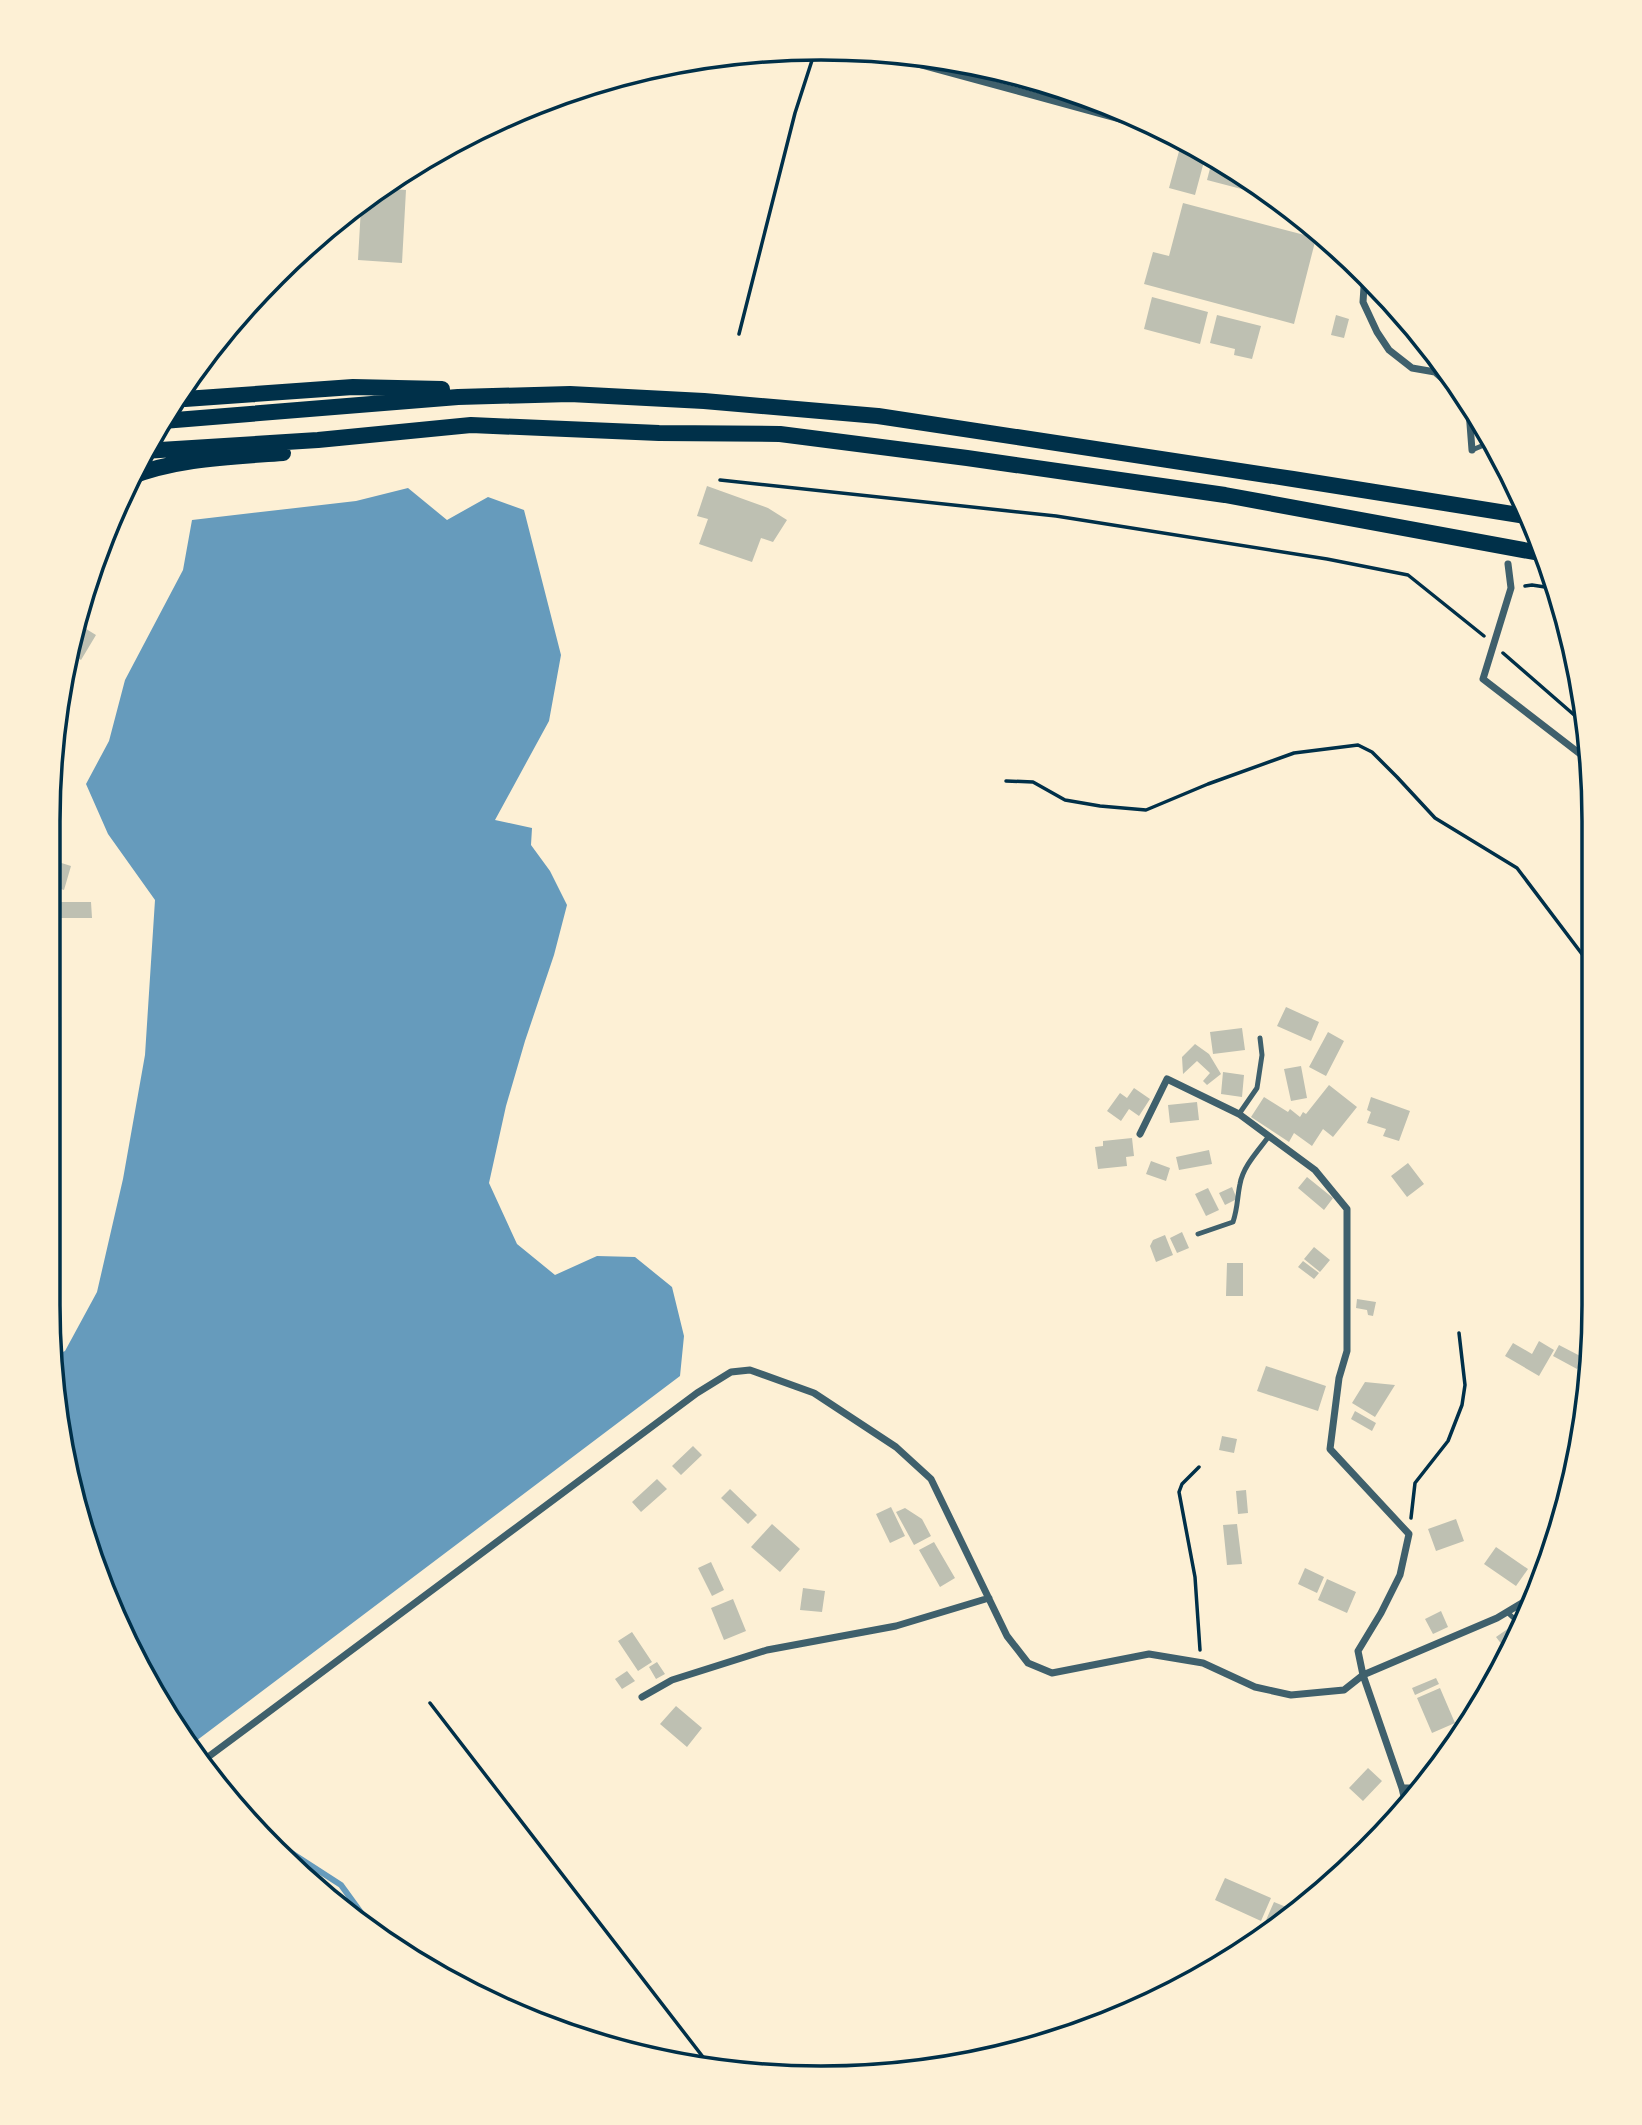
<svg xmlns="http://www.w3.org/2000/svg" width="1642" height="2125" font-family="'Varela Round',sans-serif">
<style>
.water{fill:#669bbc}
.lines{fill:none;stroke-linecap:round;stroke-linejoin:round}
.stream{stroke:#669bbc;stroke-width:6}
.building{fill:#bec0b2}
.path{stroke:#003049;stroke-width:3.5}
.service{stroke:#3f606c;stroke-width:5}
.minor{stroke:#3f606c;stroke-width:7}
.primary{stroke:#003049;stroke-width:16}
.rim{fill:none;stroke:#003049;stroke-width:3.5}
</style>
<rect width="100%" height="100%" fill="#fdf0d5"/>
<!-- water -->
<path class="water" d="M408,488L447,520L488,497L524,510L561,655L549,721L495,820L532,828L531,845L550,871L567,905L554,955L525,1041L506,1106L489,1183L517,1244L555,1275L597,1256L635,1257L672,1287L684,1336L680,1376L192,1744L151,1691L74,1505L54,1356L65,1351L97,1292L123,1179L145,1055L155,900L108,834L86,784L109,741L125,680L183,570L192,520L356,501Z"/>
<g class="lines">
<!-- stream -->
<path class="stream" d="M259,1832L341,1885L370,1925"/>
</g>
<!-- building -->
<path class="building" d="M1181,144L1194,147L1206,154L1195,195L1169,188Z
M1213,157L1251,178L1276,198L1207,180Z
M378,188L406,190L402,263L358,260L361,207H353Z
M1183,203L1316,238L1294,324L1144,284L1153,252L1169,256Z
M1152,297L1208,312L1200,344L1144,329Z
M1217,315L1261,326L1252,359L1234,355L1235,349L1210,343Z
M1336,315L1349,319L1344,338L1331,335Z
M707,486L768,508L787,520L773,542L761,538L752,562L699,544L708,519L697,516Z
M78,624L96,635L81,660L72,654Z
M49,859L71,866L64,890L49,885Z
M50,902H91L92,918H50Z
M1286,1007L1319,1022L1311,1041L1277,1026Z
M1242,1028L1245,1050L1213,1054L1210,1032Z
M1328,1032L1344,1041L1326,1076L1309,1067Z
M1195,1044L1209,1054L1221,1074L1207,1085L1203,1081L1210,1073L1197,1061L1183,1074L1182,1057Z
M1301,1066L1307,1098L1291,1101L1284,1069Z
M1223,1072L1244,1075L1242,1097L1221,1094Z
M1329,1085L1357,1107L1333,1137L1323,1129L1312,1146L1294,1133L1289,1142L1251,1117L1264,1097L1288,1112L1290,1109L1300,1117L1303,1112L1306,1114Z
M1134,1088L1150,1099L1139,1116L1129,1109L1121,1121L1107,1111L1120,1093L1127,1098Z
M1371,1097L1410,1111L1399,1141L1383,1136L1386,1129L1367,1123L1371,1112L1367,1110Z
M1197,1102L1199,1120L1170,1123L1168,1105Z
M1132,1138L1134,1156L1126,1157L1127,1166L1098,1169L1095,1147L1103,1146V1141Z
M1209,1150L1212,1164L1179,1170L1176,1157Z
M1151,1161L1170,1168L1166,1181L1146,1174Z
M1408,1163L1424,1184L1407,1197L1391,1176Z
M1307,1177L1333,1198L1324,1210L1298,1188Z
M1232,1187L1237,1199L1225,1205L1219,1193Z
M1208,1188L1219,1210L1206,1216L1195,1194Z
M1182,1232L1189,1248L1177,1253L1170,1238Z
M1165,1235L1173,1255L1156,1262L1150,1246L1153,1240Z
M1314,1247L1330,1260L1320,1272L1304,1259Z
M1303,1261L1319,1273L1314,1279L1298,1267Z
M1227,1263H1243V1296H1226Z
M1357,1299L1376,1302L1373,1316L1368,1315L1367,1310L1356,1308Z
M1539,1341L1554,1350L1539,1376L1505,1356L1513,1343L1532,1354Z
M1559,1345L1584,1358L1577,1369L1553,1356Z
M1266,1366L1326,1386L1318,1411L1257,1391Z
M1365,1382L1395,1385L1375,1417L1352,1403Z
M1355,1411L1376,1423L1372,1431L1351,1419Z
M1222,1436L1237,1439L1234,1453L1219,1450Z
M693,1446L702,1455L681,1475L672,1466Z
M657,1479L667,1489L641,1512L632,1502Z
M730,1489L757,1515L748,1524L721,1498Z
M1246,1490L1248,1513L1238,1514L1236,1491Z
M891,1507L905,1536L890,1543L876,1514Z
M905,1508L922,1519L931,1536L914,1545L896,1512Z
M1456,1519L1464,1541L1436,1551L1428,1529Z
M772,1524L800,1549L780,1572L751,1547Z
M1237,1524L1242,1564L1227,1565L1223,1525Z
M934,1542L955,1578L940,1587L919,1550Z
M1496,1547L1528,1569L1516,1586L1484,1564Z
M711,1562L724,1590L712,1596L698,1568Z
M1305,1568L1324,1577L1317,1593L1298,1584Z
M1327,1579L1356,1592L1347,1613L1318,1600Z
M803,1588L825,1591L822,1612L800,1610Z
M733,1599L746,1631L724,1640L711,1608Z
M1441,1611L1448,1627L1433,1634L1425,1619Z
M1509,1628L1513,1634L1506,1650L1496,1637Z
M632,1632L652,1662L638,1671L618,1641Z
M657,1662L665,1674L656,1679L649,1667Z
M627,1671L635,1681L622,1689L615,1679Z
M1436,1678L1439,1684L1415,1695L1412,1688Z
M1440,1688L1455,1723L1432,1733L1417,1698Z
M676,1706L702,1728L687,1747L660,1724Z
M1368,1768L1382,1781L1363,1801L1349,1788Z
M1225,1878L1271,1898L1261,1921L1215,1900Z
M1274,1902L1291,1909L1287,1917L1271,1931L1263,1927Z"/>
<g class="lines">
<!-- path -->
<path class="path" d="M739,334L795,113L816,48
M720,480L1056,516L1327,559L1408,575L1484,636
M1525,586L1532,585L1558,589
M1503,653L1588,727
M1006,781L1033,782L1065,800L1100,806L1146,810L1208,784L1294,753L1358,745L1372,752L1397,777L1435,818L1517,868L1588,962
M1199,1467L1182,1484L1179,1492L1195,1577L1200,1650
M1411,1518L1415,1483L1448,1441L1462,1405L1465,1385L1459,1333
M430,1703L713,2070"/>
<!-- service -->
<path class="service" d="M1435,372L1439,361
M1472,450L1484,445L1489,440
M1239,1114L1257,1088L1262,1055L1260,1038
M1198,1234L1233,1222C1238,1207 1237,1198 1240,1184C1243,1166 1259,1150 1269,1136
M1507,1612L1519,1623"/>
<!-- minor -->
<path class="minor" d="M878,53L1164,131
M1365,272L1363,302L1377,332L1389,350L1412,368L1435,372L1458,392L1469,411L1472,450
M1508,564L1511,588L1483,679L1588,760
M1140,1134L1167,1079L1239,1114L1315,1170L1347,1209V1351L1339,1378L1330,1449L1409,1534L1400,1575L1381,1613L1358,1651L1363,1675L1402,1788L1405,1801L1347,1869
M642,1697L672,1680L767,1650L896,1626L989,1598
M204,1760L697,1393L731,1372L750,1370L814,1393L896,1447L931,1479L1007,1636L1028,1663L1052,1673L1149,1654L1203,1663L1255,1687L1291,1695L1344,1690L1363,1675L1497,1618L1532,1597
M1402,1788H1420"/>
<!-- primary -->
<path class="primary" d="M179,395L185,399L353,387L442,389
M163,421L458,397L570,394L704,401L878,416L1293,479L1526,516
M144,451L318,440L471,425L659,433L780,434L967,458L1225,495L1545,554
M127,478C176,458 231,457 283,453"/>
</g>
<!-- crop -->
<path d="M0 0H1642V2125H0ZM821 60H821A761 761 0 0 1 1582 821V1305A761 761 0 0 1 821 2066H821A761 761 0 0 1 60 1305V821A761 761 0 0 1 821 60Z" fill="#fdf0d5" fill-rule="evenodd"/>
<path class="rim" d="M821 60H821A761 761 0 0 1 1582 821V1305A761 761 0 0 1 821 2066H821A761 761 0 0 1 60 1305V821A761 761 0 0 1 821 60Z"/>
</svg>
